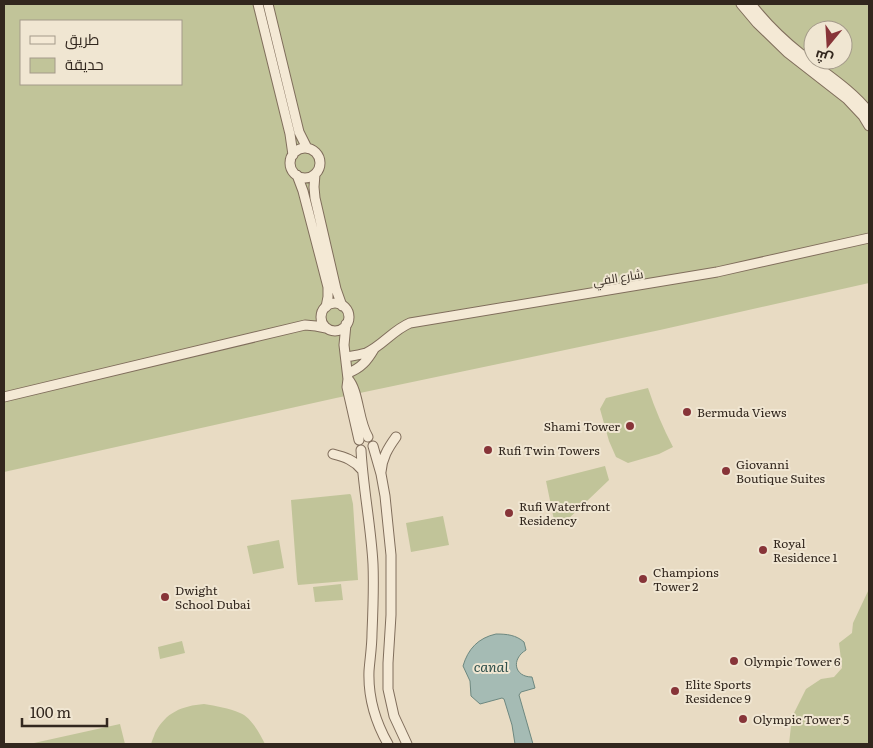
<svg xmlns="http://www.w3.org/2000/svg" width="873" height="748" font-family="Literata,Cairo,serif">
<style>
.green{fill:#c1c499;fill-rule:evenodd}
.water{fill:#a5bbb4;stroke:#6d8880}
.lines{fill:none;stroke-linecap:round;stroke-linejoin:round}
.tertiary-casing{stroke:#806e5c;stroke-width:11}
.tertiary{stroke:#f4e9d5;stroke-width:9}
.poi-dot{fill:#873438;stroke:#f0e6d2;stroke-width:2}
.labels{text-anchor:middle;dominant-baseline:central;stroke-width:4;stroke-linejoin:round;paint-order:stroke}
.street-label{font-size:12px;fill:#32271e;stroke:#f0e6d2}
.poi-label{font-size:12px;fill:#32271e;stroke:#f0e6d2;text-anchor:start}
.water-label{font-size:14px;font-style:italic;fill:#2f504c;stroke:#f0e6d2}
</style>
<rect width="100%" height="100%" fill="#e8dbc3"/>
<!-- green -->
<path class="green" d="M4,4H869V283L660,330L336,398L4,472ZM21,21H181V84H21ZM813,30H843V60H813Z
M648,388C655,409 663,428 673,447L659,454L628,463L616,457L609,441L600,409L606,398Z
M605,466L609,480L565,522L555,525L546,481Z
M350,494L351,495L353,504L358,580L298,585L297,580L291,500Z
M443,516L449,545L411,552L406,523Z
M279,540L284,568L253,574L247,546Z
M341,584L343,600L315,602L313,587Z
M869,589V744H789L792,717L806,689L821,679L834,677L842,668L839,643L852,633L853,623Z
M182,641L185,653L160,659L158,647Z
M204,704C216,706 229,708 240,713C251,717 260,734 265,744H151C152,740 154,737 155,733C166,712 182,706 204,704Z
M120,724L125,744H34V743Z"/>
<!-- water -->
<path class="water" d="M496,634C507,634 516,635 524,642L526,650C511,659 514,677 532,677L535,688L521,692L519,695L533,744H515L512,725L504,699L502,698L480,704L471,696L470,681L463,666C468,649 478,638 496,634Z"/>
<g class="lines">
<defs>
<path id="tertiary" d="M258,4L290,134L293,155
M268,4L299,132L307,148
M741,4L757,23L788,53L847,99L863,116L869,126
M751,4C765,22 782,39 801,54C824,73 850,88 869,112
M290 163a15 15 0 1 1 30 0a15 15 0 1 1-30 0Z
M315,174L314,187L315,198L336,289L342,306
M297,175L303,191L328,287V297L326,307
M321 317a14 14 0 1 1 28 0a14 14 0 1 1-28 0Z
M346,324L344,345L348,379L347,387L359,440
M346,357C352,356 359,355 366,353C382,346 393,330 410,323L717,272L869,238
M348,373C361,368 367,361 374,349
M348,379C359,391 358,421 368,437
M4,397L305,325L316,326L326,328
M373,446L381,474L385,496L391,555V615L388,663V689L394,716L407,744
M361,450C363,488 371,526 373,564C374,587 373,610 372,633C372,646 370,658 369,671C368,698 375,721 388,744
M333,454C345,457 354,460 362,470
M381,472C382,458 388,448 396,437"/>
</defs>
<!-- tertiary casing -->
<use href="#tertiary" class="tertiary-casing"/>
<!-- tertiary -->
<use href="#tertiary" class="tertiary"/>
</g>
<!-- markers -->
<g class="poi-dot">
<circle cx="687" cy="412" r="5"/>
<circle cx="630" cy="426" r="5"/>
<circle cx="488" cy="450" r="5"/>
<circle cx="726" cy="471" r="5"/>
<circle cx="509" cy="513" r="5"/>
<circle cx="763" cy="550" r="5"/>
<circle cx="643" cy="579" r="5"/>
<circle cx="165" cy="597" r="5"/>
<circle cx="734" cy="661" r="5"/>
<circle cx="675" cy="691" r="5"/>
<circle cx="743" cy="719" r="5"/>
</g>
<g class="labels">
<!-- street labels -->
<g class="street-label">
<text transform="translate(618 277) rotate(-9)">شارع الفي</text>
</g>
<!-- poi labels -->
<g class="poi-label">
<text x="697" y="412">Bermuda Views</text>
<text x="620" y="426" text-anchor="end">Shami Tower</text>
<text x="498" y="450">Rufi Twin Towers</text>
<text x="736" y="464">Giovanni<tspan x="736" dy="14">Boutique Suites</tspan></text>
<text x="519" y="506">Rufi Waterfront<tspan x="519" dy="14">Residency</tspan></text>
<text x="773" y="543">Royal<tspan x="773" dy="14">Residence 1</tspan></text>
<text x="653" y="572">Champions<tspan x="653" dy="14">Tower 2</tspan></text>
<text x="175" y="590">Dwight<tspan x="175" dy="14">School Dubai</tspan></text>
<text x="744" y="661">Olympic Tower 6</text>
<text x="685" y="684">Elite Sports<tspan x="685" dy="14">Residence 9</tspan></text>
<text x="753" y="719">Olympic Tower 5</text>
</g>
<!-- water labels -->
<g class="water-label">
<text x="491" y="666">canal</text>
</g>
</g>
<!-- border -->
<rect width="873" height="748" fill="none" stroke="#32271e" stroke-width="10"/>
<!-- legend -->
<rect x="20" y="20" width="162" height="65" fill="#f0e6d2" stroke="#a49a8a"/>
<rect x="30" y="36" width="25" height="8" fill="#f4e9d5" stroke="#a49a8a"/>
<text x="65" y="45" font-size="15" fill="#32271e">طريق</text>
<rect x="30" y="58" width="25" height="15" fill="#c1c499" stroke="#a49a8a"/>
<text x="65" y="70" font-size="15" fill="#32271e">حديقة</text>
<!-- north arrow -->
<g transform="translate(828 45) rotate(198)"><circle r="24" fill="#f0e6d2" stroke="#a49a8a"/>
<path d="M0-4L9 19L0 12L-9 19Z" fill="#873438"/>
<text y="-8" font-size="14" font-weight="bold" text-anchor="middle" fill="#32271e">ش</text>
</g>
<!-- scale -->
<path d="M22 718v8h85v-8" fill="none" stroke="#32271e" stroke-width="2.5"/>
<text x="30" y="718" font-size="15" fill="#32271e" stroke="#f0e6d2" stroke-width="4" paint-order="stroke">100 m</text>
</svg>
